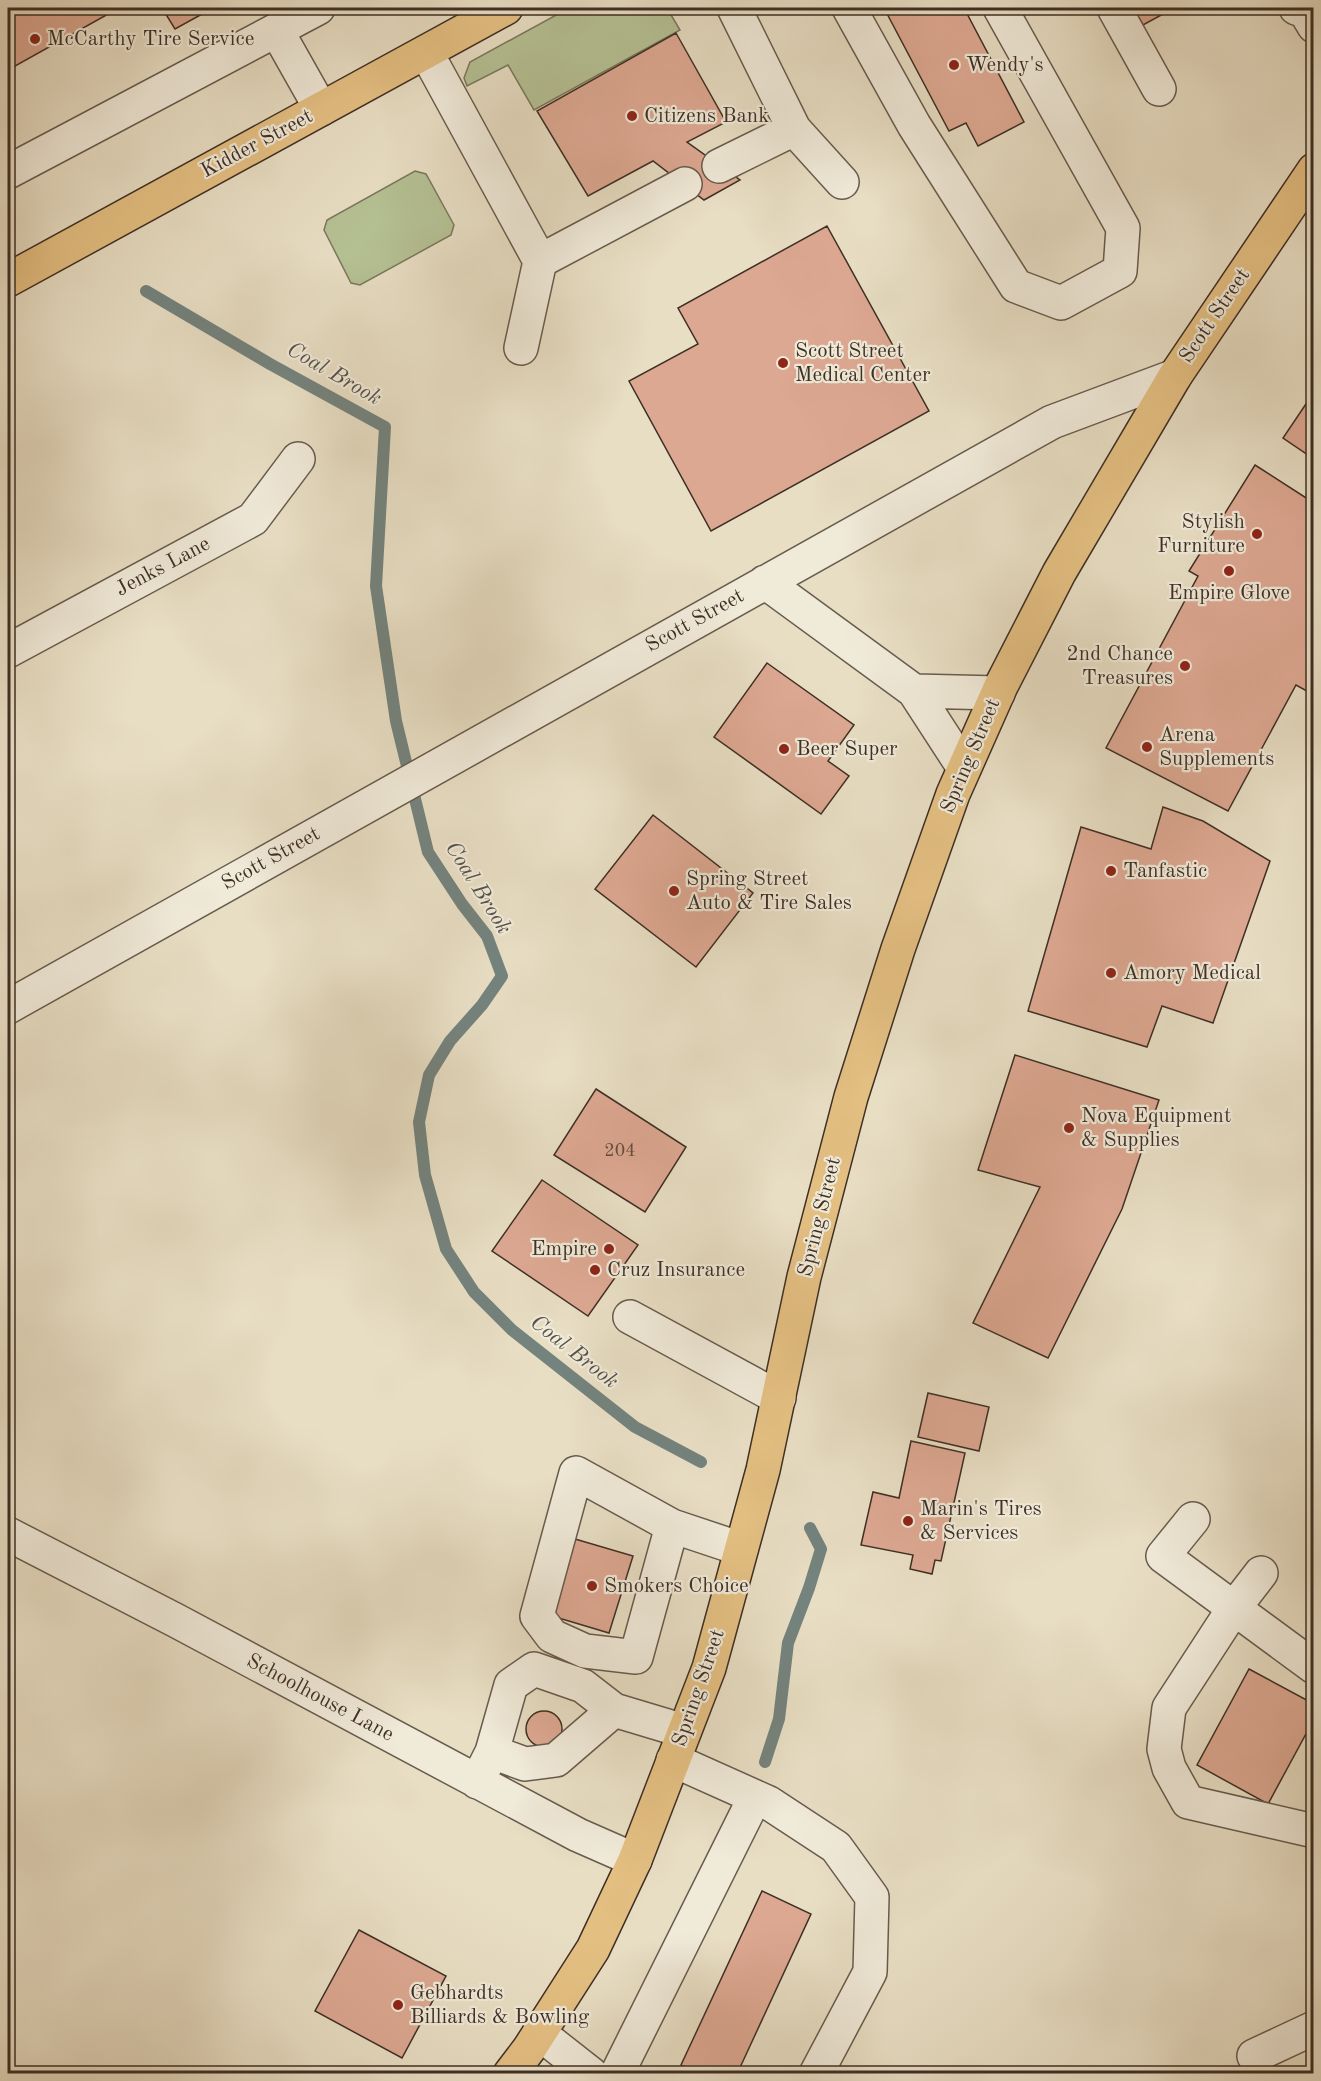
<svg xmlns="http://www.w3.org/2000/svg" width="1321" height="2081" font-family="'Old Standard TT',serif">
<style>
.green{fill:#b5c194;stroke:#7a785c;stroke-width:1.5}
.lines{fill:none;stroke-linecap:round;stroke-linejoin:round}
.stream{stroke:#74837e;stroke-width:12}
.building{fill:#dda892;stroke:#3e2f25;stroke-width:1.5}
.minor-casing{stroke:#685b4d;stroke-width:36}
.major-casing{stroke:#3e2f25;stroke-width:36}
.minor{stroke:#f0ead9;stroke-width:33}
.major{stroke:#e4bf82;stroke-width:33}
.poi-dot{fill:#8f2418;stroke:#f0ead9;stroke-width:2}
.labels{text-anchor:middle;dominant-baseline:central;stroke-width:4.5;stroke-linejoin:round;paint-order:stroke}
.number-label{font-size:18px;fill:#664d40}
.poi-label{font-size:21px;fill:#3e2f25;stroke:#f0ead9;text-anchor:start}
.street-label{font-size:21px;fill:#3e2f25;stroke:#f0ead9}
.water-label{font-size:22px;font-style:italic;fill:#54524a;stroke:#f0ead9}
</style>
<rect width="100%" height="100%" fill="#e8dec4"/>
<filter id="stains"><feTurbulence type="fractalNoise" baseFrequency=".00333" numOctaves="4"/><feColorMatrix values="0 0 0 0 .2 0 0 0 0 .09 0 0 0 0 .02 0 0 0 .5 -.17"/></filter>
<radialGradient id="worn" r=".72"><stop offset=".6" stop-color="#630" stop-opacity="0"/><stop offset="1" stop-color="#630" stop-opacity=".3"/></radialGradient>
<!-- green -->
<path class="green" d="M569,8H667L680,30L534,110L508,65L467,86L464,78L470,62Z
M415,171L426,174L454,225L451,235L360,285L351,283L324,230L327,220Z"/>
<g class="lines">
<!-- stream -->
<path class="stream" d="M146,291L270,364L385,427L376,586L396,721L428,852L462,904L487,936L502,976L482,1005L450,1041L429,1075L419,1122L425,1175L446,1249L474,1292L512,1330L635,1427L701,1462
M765,1762L779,1719L788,1643L809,1588L821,1549L810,1528"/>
</g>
<!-- building -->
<path class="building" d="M8,8H119L8,70Z
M162,8H213L175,29Z
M884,8H964L1024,122L978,146L966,123L949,131Z
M1133,8H1174L1143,25Z
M676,33L726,122L687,142L740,180L704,200L653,161L588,196L537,111Z
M827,226L929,411L711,531L629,381L698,344L678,308Z
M1314,392V459L1283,438Z
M1255,465L1314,503V695L1296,685L1228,811L1106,748L1198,576L1189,571Z
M767,663L854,725L828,761L849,776L821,814L714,737Z
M1163,807L1203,821L1270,861L1213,1023L1162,1006L1147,1047L1028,1011L1081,827L1151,849Z
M653,815L753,893L696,967L595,889Z
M1015,1055L1159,1100L1122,1209L1048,1358L973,1323L1040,1187L978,1170Z
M596,1089L686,1147L645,1212L554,1155Z
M542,1180L638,1245L588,1316L492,1251Z
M928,1393L989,1407L979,1451L918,1437Z
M911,1441L965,1453L941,1561L935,1560L932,1574L910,1569L913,1555L861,1545L873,1492L899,1498Z
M575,1539L633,1556L609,1633L552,1616Z
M1249,1669L1314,1704V1719L1268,1804L1197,1765Z
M526 1729a18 18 0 1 1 36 0a18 18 0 1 1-36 0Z
M762,1891L811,1914L737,2074H700L681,2065Z
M359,1930L446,1976L402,2058L315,2011Z"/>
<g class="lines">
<defs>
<path id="minor" d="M734,8L794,129L842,182
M849,8L914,125L1016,286L1061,303L1120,271L1123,228L1000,8
M1114,8L1159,89
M1296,8L1305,11L1314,26
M277,31L321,109
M426,52L540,261L521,348
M719,166L794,129
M8,172L318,8
M540,261L685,184
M765,582L914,691L964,768
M8,651L253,519L298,459
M914,691L998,693
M8,1007L1052,422L1175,376
M630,1317L779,1398
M1193,1519L1163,1556L1314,1667
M672,1526L636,1657L585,1651L552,1636L537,1616L576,1473L672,1526L741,1549
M8,1534L175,1620L578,1835L635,1860
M1261,1573L1234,1608L1169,1708L1164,1749L1169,1768L1188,1802L1314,1831
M492,1752L525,1764L556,1760L614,1710
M673,1760L769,1803L836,1847L872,1897L870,1972L816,2074
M477,1782L492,1752L511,1685L534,1669L583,1686L614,1710L684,1731
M539,2033L591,2074
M1254,2056L1314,2028
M617,2074L755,1797"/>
<path id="major" d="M8,280L506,8
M510,2074L529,2049L593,1949L635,1860L709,1668L763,1470L804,1277L851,1097L898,949L953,794L1001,686L1059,573L1175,376L1314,170"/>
</defs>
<!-- minor casing -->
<use href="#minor" class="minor-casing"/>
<!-- major casing -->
<use href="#major" class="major-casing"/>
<!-- minor -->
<use href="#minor" class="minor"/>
<!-- major -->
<use href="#major" class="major"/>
</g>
<!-- markers -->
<g class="poi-dot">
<circle cx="35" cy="39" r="6"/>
<circle cx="954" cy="65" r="6"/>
<circle cx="632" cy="116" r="6"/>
<circle cx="783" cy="363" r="6"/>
<circle cx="1257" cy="534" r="6"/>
<circle cx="1229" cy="571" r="6"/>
<circle cx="1185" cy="666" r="6"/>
<circle cx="1147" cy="747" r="6"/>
<circle cx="784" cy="749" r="6"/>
<circle cx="1111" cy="871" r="6"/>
<circle cx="674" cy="891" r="6"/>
<circle cx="1111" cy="973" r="6"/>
<circle cx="1069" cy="1128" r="6"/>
<circle cx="609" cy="1249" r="6"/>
<circle cx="595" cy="1270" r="6"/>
<circle cx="908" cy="1521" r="6"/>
<circle cx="592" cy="1586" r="6"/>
<circle cx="398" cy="2005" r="6"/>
</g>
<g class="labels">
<!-- number labels -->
<g class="number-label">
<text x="620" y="1151">204</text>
</g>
<!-- poi labels -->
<g class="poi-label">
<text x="47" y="39">McCarthy Tire Service</text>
<text x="966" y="65">Wendy's</text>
<text x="644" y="116">Citizens Bank</text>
<text x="795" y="351">Scott Street<tspan x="795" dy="24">Medical Center</tspan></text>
<text x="1245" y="522" text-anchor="end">Stylish<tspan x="1245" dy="24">Furniture</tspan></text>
<text x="1229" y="593" text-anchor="middle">Empire Glove</text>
<text x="1173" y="654" text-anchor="end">2nd Chance<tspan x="1173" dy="24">Treasures</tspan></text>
<text x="1159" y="735">Arena<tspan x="1159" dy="24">Supplements</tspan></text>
<text x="796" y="749">Beer Super</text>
<text x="1123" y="871">Tanfastic</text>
<text x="686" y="879">Spring Street<tspan x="686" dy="24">Auto &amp; Tire Sales</tspan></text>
<text x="1123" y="973">Amory Medical</text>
<text x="1081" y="1116">Nova Equipment<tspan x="1081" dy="24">&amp; Supplies</tspan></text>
<text x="597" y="1249" text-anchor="end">Empire</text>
<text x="607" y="1270">Cruz Insurance</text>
<text x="920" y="1509">Marin's Tires<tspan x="920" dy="24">&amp; Services</tspan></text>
<text x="604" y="1586">Smokers Choice</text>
<text x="410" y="1993">Gebhardts<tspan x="410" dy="24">Billiards &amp; Bowling</tspan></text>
</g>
<!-- street labels -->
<g class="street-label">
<text transform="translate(257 144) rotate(-28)">Kidder Street</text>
<text transform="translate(1215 316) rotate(-56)">Scott Street</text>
<text transform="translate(163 567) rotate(-28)">Jenks Lane</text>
<text transform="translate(695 621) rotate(-29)">Scott Street</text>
<text transform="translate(971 756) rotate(-67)">Spring Street</text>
<text transform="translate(271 859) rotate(-29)">Scott Street</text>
<text transform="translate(820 1217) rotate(-76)">Spring Street</text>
<text transform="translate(699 1688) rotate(-71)">Spring Street</text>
<text transform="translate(320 1698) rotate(28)">Schoolhouse Lane</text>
</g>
<!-- water labels -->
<g class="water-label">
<text transform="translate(334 374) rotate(30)">Coal Brook</text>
<text transform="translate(478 888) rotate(58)">Coal Brook</text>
<text transform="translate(574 1352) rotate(38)">Coal Brook</text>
</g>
</g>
<!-- margin -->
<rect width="1321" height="2081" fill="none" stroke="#e8dec4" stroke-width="30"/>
<rect x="9" y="9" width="1303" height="2063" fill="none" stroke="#3e2f25" stroke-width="3"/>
<rect x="15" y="15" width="1291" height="2051" fill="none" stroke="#3e2f25" stroke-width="1.5"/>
<rect width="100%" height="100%" filter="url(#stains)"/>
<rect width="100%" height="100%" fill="url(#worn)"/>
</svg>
